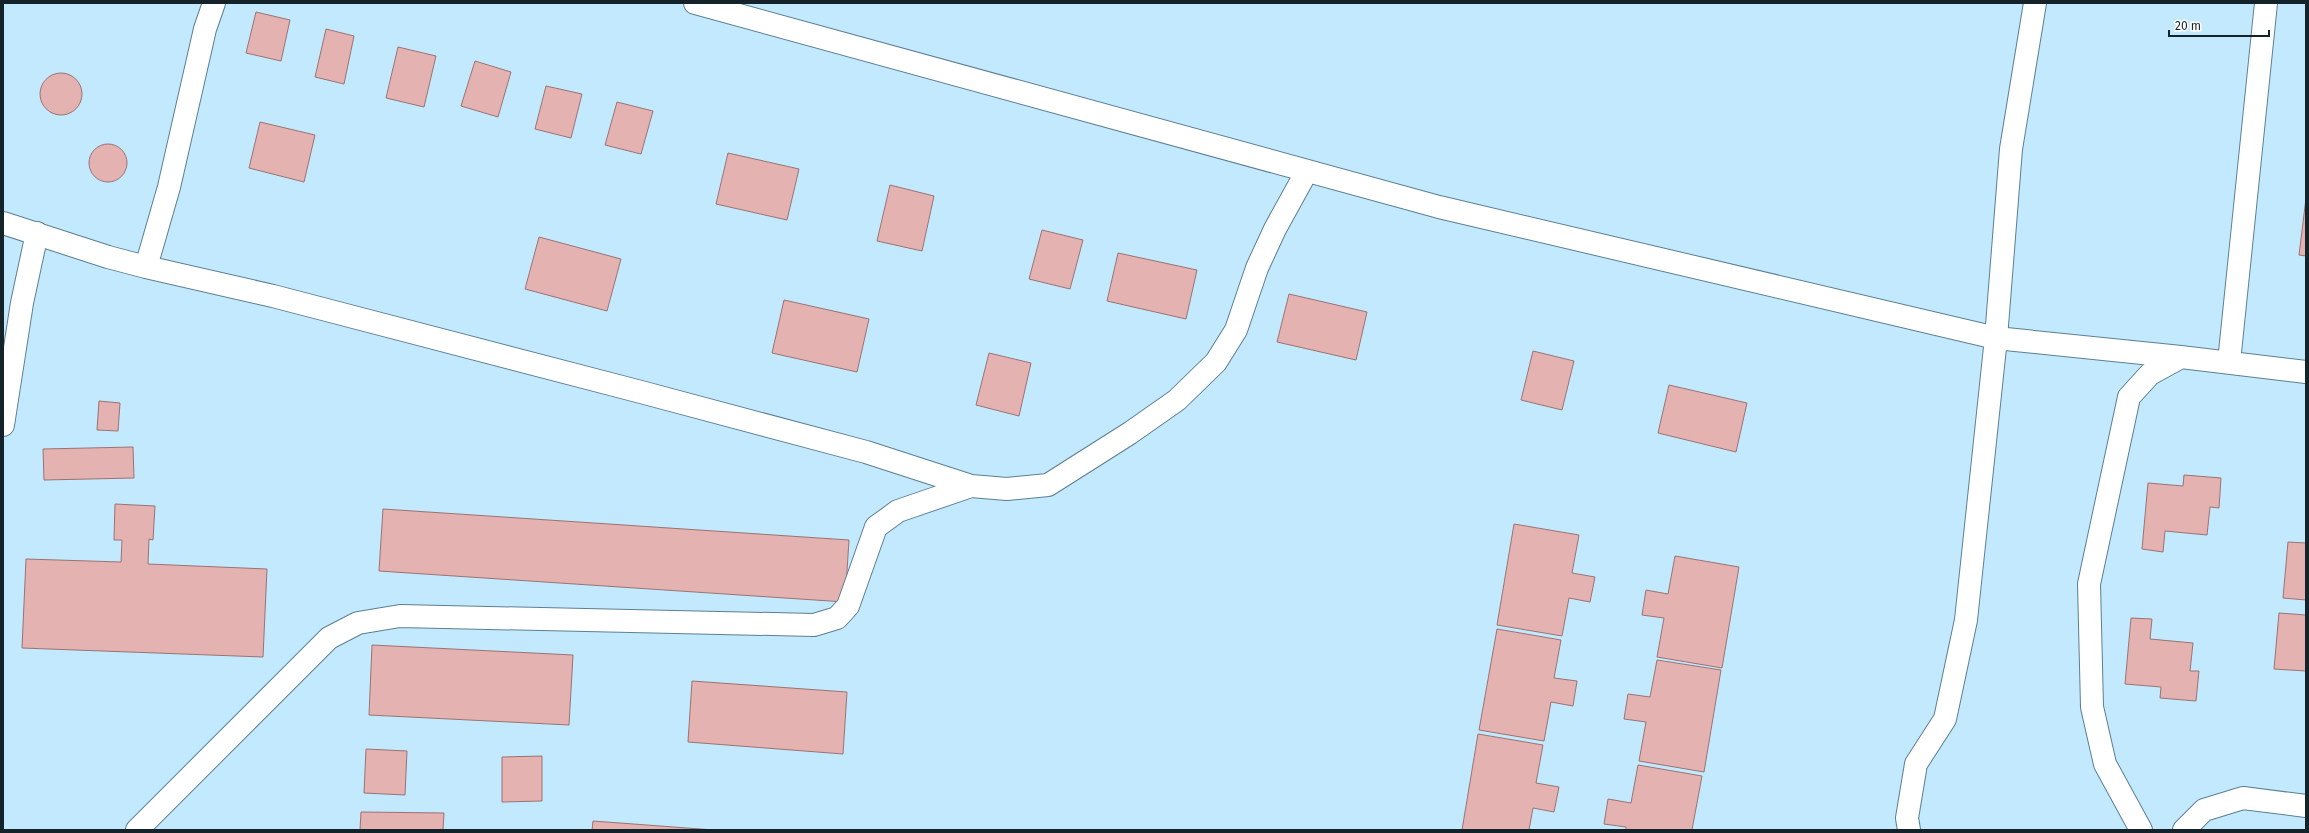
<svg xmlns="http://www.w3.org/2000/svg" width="2309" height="833" font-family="'Fira Sans',sans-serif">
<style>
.building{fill:#e4b2b0;stroke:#9a7372}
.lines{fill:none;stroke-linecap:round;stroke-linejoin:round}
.minor-casing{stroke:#5c7f92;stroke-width:24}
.minor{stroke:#fff;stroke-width:22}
</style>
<rect width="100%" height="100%" fill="#c3e9fe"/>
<!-- building -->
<path class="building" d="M256,12L290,20L281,61L246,53Z
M326,29L354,36L344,84L315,77Z
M398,47L436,56L424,107L386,98Z
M475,61L511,72L498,117L461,106Z
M40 94a21 21 0 1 1 42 0a21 21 0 1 1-42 0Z
M546,86L582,94L571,138L535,129Z
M617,102L653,111L641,154L605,145Z
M260,122L315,135L304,182L249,168Z
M89 163a19 19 0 1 1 38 0a19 19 0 1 1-38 0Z
M728,153L799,169L787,220L716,204Z
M890,185L934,196L922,251L877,241Z
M2306,198V256L2299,255Z
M1042,230L1083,240L1070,289L1029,279Z
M539,237L621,259L607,311L525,289Z
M1118,253L1197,270L1186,319L1107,301Z
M1289,294L1367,312L1356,360L1277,342Z
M784,300L869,319L857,372L772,353Z
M1533,351L1574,361L1562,410L1521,400Z
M989,353L1031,363L1019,416L976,405Z
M1669,385L1747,403L1736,452L1658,433Z
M99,401L120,403L118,431L97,430Z
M133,447L134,478L44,480L43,449Z
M2184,475L2221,478L2219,508L2210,507L2207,535L2165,531L2163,552L2142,549L2148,483L2183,486Z
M115,504L155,506L153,540L149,539L148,564L267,569L263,657L22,648L26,559L121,562L122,540H114Z
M383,509L849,540L845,602L379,571Z
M1514,524L1579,535L1572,573L1595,577L1590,602L1569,598L1562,636L1497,625Z
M2288,542L2306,543V600L2283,598Z
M1675,556L1739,567L1722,668L1657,657L1664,618L1642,615L1646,590L1668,594Z
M2279,613L2306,615V671L2274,669Z
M2131,618L2152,619L2150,639L2193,643L2190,671H2199L2196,701L2160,698L2161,687L2125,684Z
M1497,629L1561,640L1554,678L1577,681L1573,706L1551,702L1544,741L1479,730Z
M372,645L573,655L569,725L369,715Z
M1657,660L1721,670L1704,772L1639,761L1646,722L1624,719L1628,694L1650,697Z
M692,681L847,692L843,754L688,742Z
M1478,734L1543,745L1536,783L1559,787L1554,812L1533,808L1529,830H1462Z
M366,749L407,751L405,795L364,793Z
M542,756V801L502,802V757Z
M1638,765L1702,776L1692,830H1626V827L1604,824L1608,799L1631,803Z
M361,812L444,813L443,830H360Z
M593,821L714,830H592Z"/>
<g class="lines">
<defs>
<path id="minor" d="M695,3L1439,207L1996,338L2181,357L2306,372
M3,223L108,257L146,267L169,187L205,29L214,3
M146,267L273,296L641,392L866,452L971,486L1007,489L1048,485L1130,433L1177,400L1216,362L1236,330L1257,268L1275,229L1307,171
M2229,362L2266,3
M3,425L22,303L37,233
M137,830L329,638L358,623L400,616L814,625L837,618L848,606L876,527L898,511L971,486
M1909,830L1907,818L1916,764L1945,719L1966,620L1996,338L2011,149L2035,3
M2141,830L2105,764L2092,707L2089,584L2129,397L2150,374L2181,357
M2184,830L2204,810L2243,798L2306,806"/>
</defs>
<!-- minor casing -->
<use href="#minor" class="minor-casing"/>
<!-- minor -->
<use href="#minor" class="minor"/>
</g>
<!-- border -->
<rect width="2309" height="833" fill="none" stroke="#14222a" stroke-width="8"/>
<!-- scale -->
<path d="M2169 30v6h100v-6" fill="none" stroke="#14222a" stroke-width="2"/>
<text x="2175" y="30" font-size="12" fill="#14222a" stroke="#ffffff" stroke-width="3" paint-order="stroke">20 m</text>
</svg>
